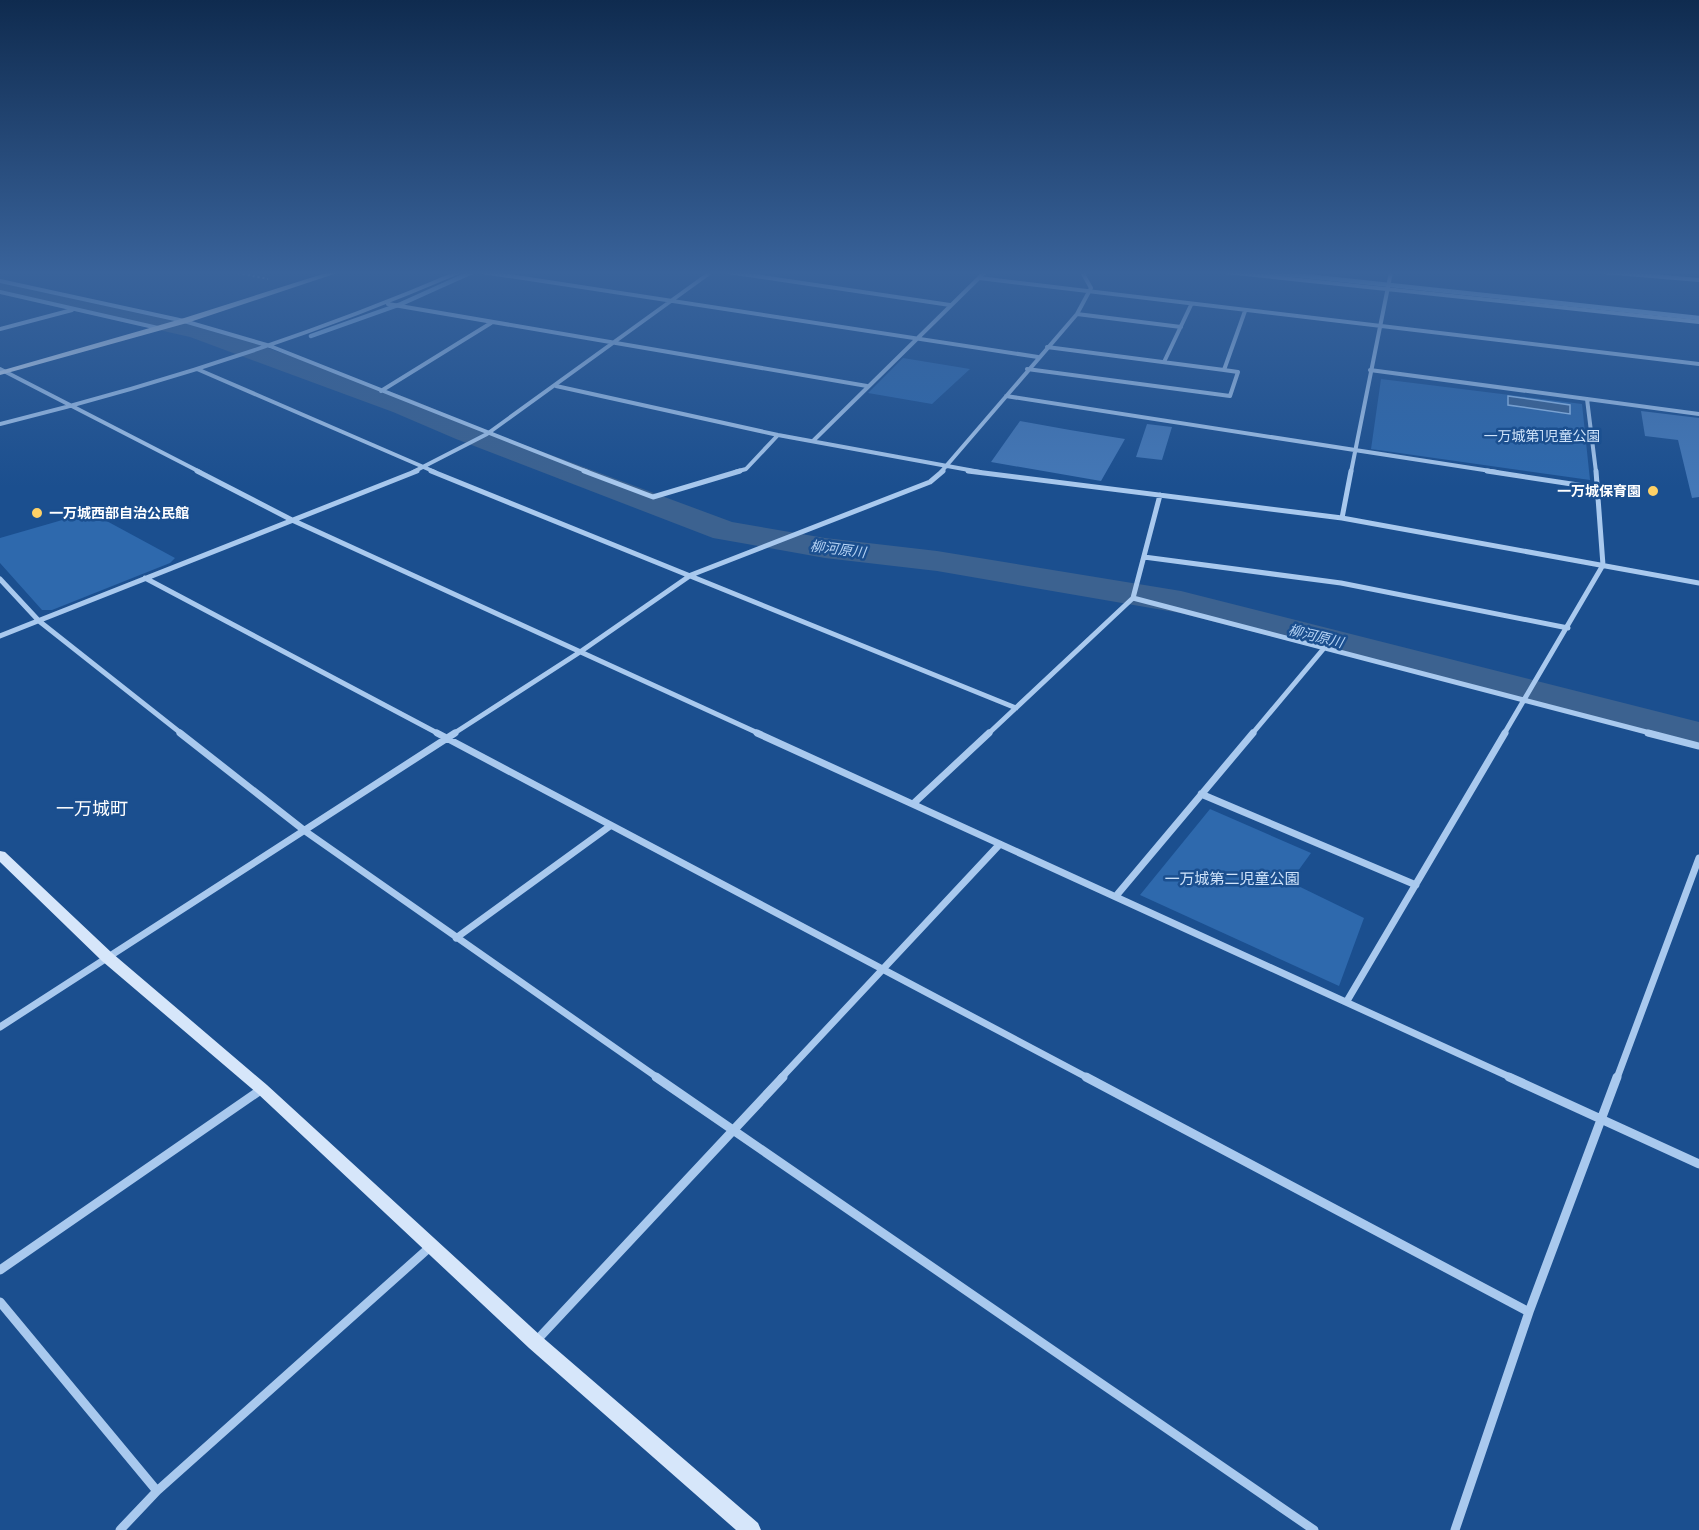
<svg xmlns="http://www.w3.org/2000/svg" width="1699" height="1530" font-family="Montserrat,'Noto Sans JP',sans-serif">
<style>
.green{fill:#2e69ad}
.water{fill:#3c6290;stroke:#9cc4f0;stroke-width:1.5}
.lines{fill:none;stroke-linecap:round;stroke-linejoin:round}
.stream{stroke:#9cc4f0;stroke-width:4.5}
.river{fill:#3c6290;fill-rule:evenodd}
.building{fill:#4478b7}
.path{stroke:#a9c9ee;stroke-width:2;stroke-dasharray:2 3;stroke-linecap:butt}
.street-far3{stroke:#a9c9ee;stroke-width:4}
.street-far2{stroke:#a9c9ee;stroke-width:5}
.street-far1{stroke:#a9c9ee;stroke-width:7}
.street{stroke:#a9c9ee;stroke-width:9}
.secondary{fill:#d6e6fa;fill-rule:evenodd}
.poi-dot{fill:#ffd166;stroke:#1b4f8f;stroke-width:2}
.labels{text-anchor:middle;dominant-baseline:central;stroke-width:5;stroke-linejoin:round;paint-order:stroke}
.far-park-label{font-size:14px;fill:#cfe3fa;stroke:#1b4f8f}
.far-poi-label{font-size:14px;font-weight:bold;fill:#fff;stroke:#1b4f8f;text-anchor:end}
.far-water-label{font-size:14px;font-style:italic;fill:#b5d3f5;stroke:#1b4f8f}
.park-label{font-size:15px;fill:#cfe3fa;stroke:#1b4f8f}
.quarter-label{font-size:18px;fill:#fff;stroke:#1b4f8f}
</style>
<rect width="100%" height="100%" fill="#1b4f8f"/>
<!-- green -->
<path class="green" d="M903,358L970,369L932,404L868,393Z
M1381,379L1582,404L1590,480L1371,449Z
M90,512L175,558L170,563L52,610H42L0,563V538Z
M1210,809L1311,853L1290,882L1364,918L1339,986L1140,895Z"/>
<!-- water -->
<path class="water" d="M1508,396L1570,405V414L1508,405Z"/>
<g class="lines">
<!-- stream -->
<path class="stream" d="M1267,272L1699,318
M311,336L401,304L472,272"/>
<!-- river -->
<path class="river" d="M0,280L207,326L413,400L476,427L732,522L825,538L937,551L1181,591L1699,722V746L1180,613L937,571L825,558L713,538L456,439L393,412L190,337L0,294Z"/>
</g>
<!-- building -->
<path class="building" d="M1641,411L1699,418V497L1692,498L1678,440L1645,436Z
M1020,421L1070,430L1125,439L1101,481L991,462Z
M1147,424L1172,427L1162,460L1136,457Z"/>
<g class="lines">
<!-- path -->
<path class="path" d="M233,272L268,279"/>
<!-- street-far3 -->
<path class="street-far3" d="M483,272L1038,357
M728,272L950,305
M1226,272L1699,322
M1604,272L1699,280
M979,278L1699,364
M0,281L184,321L270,346L588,472
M0,292L158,328
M388,304L867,386
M1077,314L1181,327
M0,329L72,310
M1047,347L1224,370L1245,311
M1164,362L1191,305
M0,369L200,472
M197,369L435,472
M1027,369L1230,396L1238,372L1224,370
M1370,370L1699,414
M556,386L778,435L980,472
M381,391L491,323
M1006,396L1497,472
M1587,399L1596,472
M0,424C158,385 310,336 459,272
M813,441L985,272
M413,472L487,434L711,272
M735,472L746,469L778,435
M941,472L1077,314L1091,288L1082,272
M1351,472L1391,272"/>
<!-- street-far2 -->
<path class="street-far2" d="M197,471L292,520L760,734
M431,471L1016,708
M584,471L653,497L740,471
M968,471L1342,518L1699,583
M1487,471L1598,488
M1342,518L1351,471
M1144,557L1341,583L1568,628
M145,578L439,734
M0,579L39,621L182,734
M1133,598L1654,734
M0,636L417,471
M453,734L580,652L691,575L930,482L943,471
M988,734L1133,598L1160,495
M1252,734L1325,647
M1504,734L1603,565L1596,471"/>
<!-- street-far1 -->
<path class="street-far1" d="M180,733L305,831L658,1078
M437,733L1088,1078
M757,733L1512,1078
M1648,733L1699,746
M1201,794L1416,885
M914,803L989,733
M1116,896L1253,733
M456,938L610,826
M1347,1001L1505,733
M0,1027L455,733
M781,1078L999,845
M1617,1078L1699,858"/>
<!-- street -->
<path class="street" d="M656,1077L1314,1530
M1086,1077L1529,1312
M1509,1077L1699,1164
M0,1270L262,1089
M0,1302L157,1491
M537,1340L783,1077
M120,1530L157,1491L430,1247
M1455,1530L1529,1312L1617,1077"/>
<!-- secondary -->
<path class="secondary" d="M329,272H340L187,323L0,375V371L181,319Z
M0,851L5,852L112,953L267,1085L541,1336L758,1523L761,1530H736L529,1348L257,1093L102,961L0,862Z"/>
</g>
<!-- sky -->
<linearGradient id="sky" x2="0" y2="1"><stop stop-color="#0f2b4f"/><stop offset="0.56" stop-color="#39639b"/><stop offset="1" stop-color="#39639b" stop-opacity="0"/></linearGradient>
<rect width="1699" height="487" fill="url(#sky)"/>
<!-- markers -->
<g class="poi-dot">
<circle cx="1653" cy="491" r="6"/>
<circle cx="37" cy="513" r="6"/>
</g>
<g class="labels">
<!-- far-park labels -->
<g class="far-park-label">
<text x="1542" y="436">一万城第1児童公園</text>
</g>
<!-- far-poi labels -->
<g class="far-poi-label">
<text x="1641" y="491">一万城保育園</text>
<text x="49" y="513" text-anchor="start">一万城西部自治公民館</text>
</g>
<!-- far-water labels -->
<g class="far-water-label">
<text transform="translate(838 549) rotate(7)">柳河原川</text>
<text transform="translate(1316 636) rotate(14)">柳河原川</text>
</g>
<!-- park labels -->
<g class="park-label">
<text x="1232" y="878">一万城第二児童公園</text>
</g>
<!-- quarter labels -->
<g class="quarter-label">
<text x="92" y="809">一万城町</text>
</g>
</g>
</svg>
